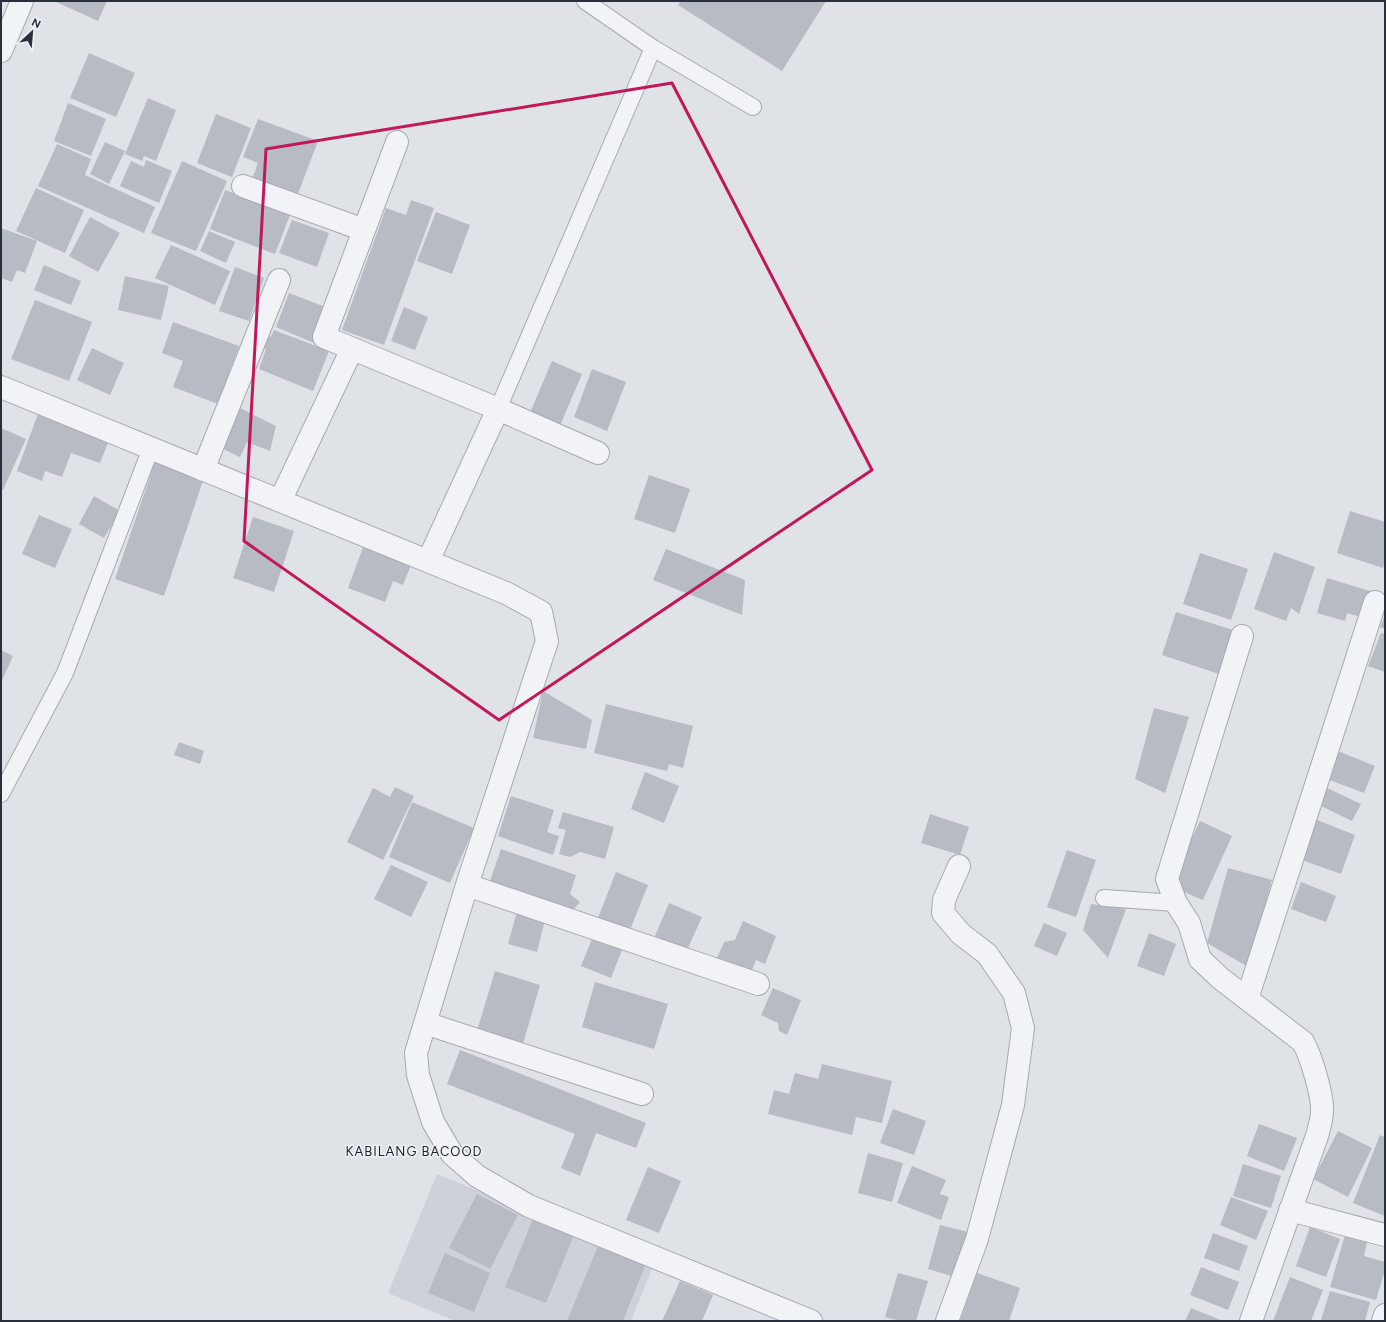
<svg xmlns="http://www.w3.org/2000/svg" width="1386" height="1322" font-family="Figtree,sans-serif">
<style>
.built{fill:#cdd1d9}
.building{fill:#b7bbc3}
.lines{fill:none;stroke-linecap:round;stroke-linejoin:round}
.service-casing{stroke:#a5a9b1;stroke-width:18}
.minor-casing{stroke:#a5a9b1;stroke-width:24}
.service{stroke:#f1f3f6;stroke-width:16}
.minor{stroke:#f1f3f6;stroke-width:22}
.marked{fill:none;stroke:#c2185b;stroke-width:3;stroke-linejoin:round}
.labels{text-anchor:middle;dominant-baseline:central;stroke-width:3;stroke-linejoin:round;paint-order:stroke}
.neighbourhood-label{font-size:13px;letter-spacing:1px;fill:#1c212d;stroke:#eef1f5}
</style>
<rect width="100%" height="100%" fill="#dfe2e7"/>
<!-- built -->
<path class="built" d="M437,1174L654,1264L631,1321H455L388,1293Z"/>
<!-- building -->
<path class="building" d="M54,1H107L98,21Z
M681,1H826L782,71L678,5Z
M89,53L135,73L116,117L70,98Z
M148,98L176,110L156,161L144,156L142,161L125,154Z
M68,103L106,119L91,156L54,141Z
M216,114L251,128L232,177L197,163Z
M258,119L318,141L296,199L251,182L258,163L243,157Z
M105,142L125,151L109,184L90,174Z
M57,144L91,159L85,175L155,207L144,233L38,186Z
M146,160L172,171L159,203L120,186L131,161L144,167Z
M182,161L227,181L196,251L151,233Z
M36,188L84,210L65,253L16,231Z
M225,190L290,215L275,254L210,229Z
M411,200L434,208L384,345L342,330L386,208L406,215Z
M436,212L470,225L452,274L417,261Z
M90,217L120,233L98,272L69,256Z
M292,220L329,233L317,267L279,253Z
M1,228L37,241L25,273L17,270L12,282L1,278Z
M209,231L235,242L226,263L200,251Z
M171,245L230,271L215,305L155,278Z
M44,265L81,281L71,305L34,290Z
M235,267L264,278L249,321L219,311Z
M125,276L169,286L161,320L118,310Z
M289,293L328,308L314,343L276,327Z
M35,300L92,322L69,381L11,359Z
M404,307L428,317L415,350L391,341Z
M173,322L239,346L218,404L173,387L183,361L162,353Z
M274,330L329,351L313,391L259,369L266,349L258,346L263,333L271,337Z
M92,348L124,363L110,395L77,380Z
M552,361L582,374L559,428L529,415Z
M592,369L626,382L607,431L574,417Z
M236,406L276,426L270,451L247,442L240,457L217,446Z
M39,411L110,438L100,463L71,453L62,477L45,471L42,481L17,471Z
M1,428L26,439L3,490L1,489Z
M155,462L204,478L164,596L115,579Z
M649,475L690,489L675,533L634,519Z
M94,496L120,511L104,538L79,524Z
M1350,511L1385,522V561L1383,568L1337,553Z
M39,515L72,529L55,568L22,554Z
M253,517L294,531L274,592L233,578Z
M365,542L413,560L403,585L393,581L385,602L348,588Z
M666,549L745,580L742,615L653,580Z
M1274,552L1315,567L1299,614L1291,608L1286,621L1254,609Z
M1200,553L1248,569L1231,620L1183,604Z
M1327,578L1370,591L1361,617L1347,613L1345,621L1317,613Z
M1176,612L1233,630L1219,674L1162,655Z
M1385,615V629L1380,627Z
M1381,633L1385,634V672L1368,666Z
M1,650L13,656L1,683Z
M543,691L592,720L586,749L533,738Z
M606,704L693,726L683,768L669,764L667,771L594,753Z
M1154,708L1189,717L1165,793L1135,779Z
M179,742L204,751L200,764L174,755Z
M1338,751L1375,766L1364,793L1327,779Z
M645,772L679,786L664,823L631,809Z
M395,787L414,796L383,860L347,842L373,788L390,797Z
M1325,787L1361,804L1352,821L1317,804Z
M511,796L554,810L547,832L559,836L553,855L498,836Z
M412,802L474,828L450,883L389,857Z
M563,812L614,827L605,859L580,852L570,857L559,854L566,830L558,828Z
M930,814L969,827L960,855L921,843Z
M1317,820L1355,835L1341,874L1302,860Z
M1200,821L1232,836L1203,900L1170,886Z
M501,849L576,875L570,894L580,902L571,912L489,884Z
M1067,850L1096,860L1076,917L1047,907Z
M391,865L428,882L411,917L374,899Z
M1228,868L1272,880L1248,967L1207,943Z
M616,872L648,885L630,930L598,918Z
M1301,882L1336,896L1326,922L1291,909Z
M669,903L702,917L687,950L655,936Z
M1091,904L1126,909L1108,958L1083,930Z
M517,912L545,920L537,952L508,944Z
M743,921L776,936L765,964L756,960L750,975L716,961L724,942L735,940Z
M1044,923L1067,933L1057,956L1034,946Z
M1149,933L1176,944L1164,976L1137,966Z
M594,934L624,945L611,978L581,966Z
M495,971L540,985L523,1044L477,1031Z
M595,982L668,1004L654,1049L582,1027Z
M773,988L801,1000L787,1035L779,1031L778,1023L761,1015Z
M460,1050L646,1123L636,1148L596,1133L580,1176L561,1168L575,1134L447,1084Z
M822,1064L892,1081L882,1123L856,1117L852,1135L768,1114L774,1090L789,1094L795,1073L818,1079Z
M893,1109L926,1121L914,1155L880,1143Z
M1259,1124L1297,1138L1284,1171L1247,1156Z
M1338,1131L1372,1148L1348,1197L1313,1179Z
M1380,1135L1385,1137V1216L1353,1203Z
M868,1153L903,1163L892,1202L858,1193Z
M1243,1164L1281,1176L1271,1208L1233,1196Z
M912,1166L946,1180L940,1194L949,1197L941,1220L897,1203Z
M648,1167L681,1181L659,1233L626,1220Z
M477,1194L518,1215L490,1269L449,1248Z
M1231,1197L1268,1211L1256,1240L1220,1225Z
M533,1219L574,1235L546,1303L505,1287Z
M940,1225L968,1232L955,1277L928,1269Z
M1310,1227L1340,1239L1326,1277L1296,1266Z
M1213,1233L1248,1246L1239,1271L1204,1258Z
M1345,1235L1367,1242L1364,1256L1385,1262V1270L1376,1300L1330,1287Z
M598,1246L645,1266L623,1321H567Z
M445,1253L490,1273L474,1312L428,1293Z
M1201,1267L1239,1282L1228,1310L1190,1295Z
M898,1273L928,1281L916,1321H900L885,1317Z
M977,1273L1020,1288L1009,1321H960Z
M1290,1277L1323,1290L1311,1321H1273Z
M680,1281L713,1295L702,1321H662Z
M1330,1291L1370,1302L1365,1321L1321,1320Z
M1191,1308L1223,1321H1185Z"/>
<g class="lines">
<defs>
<path id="service" d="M585,1L653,48L753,107
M498,409L653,48
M1,794L65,673L151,448
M1104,898L1176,903"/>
<path id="minor" d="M1,51L22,1
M397,142L324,337L498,409L598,453
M243,186L364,230
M1,387L506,593L541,612L547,641L467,885L416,1053L418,1075L433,1122L452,1154L477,1176L529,1206L811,1321
M203,470L279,280
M280,501L352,349
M428,561L498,409
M1242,636L1167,879L1176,903L1189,923L1200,959L1220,978L1303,1042C1311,1056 1323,1096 1322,1111C1322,1119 1319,1128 1317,1136L1251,1321
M467,885L758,984
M1247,999L1375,602
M425,1023L642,1094
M1290,1210L1385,1235
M947,1321L977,1239L1013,1105L1023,1028L1014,993L987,954L961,934L943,913L944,900L959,866
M1383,1321L1385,1315"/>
</defs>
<!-- service casing -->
<use href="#service" class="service-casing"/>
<!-- minor casing -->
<use href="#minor" class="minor-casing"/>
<!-- service -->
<use href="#service" class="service"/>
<!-- minor -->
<use href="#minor" class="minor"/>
</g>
<!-- marked area -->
<path class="marked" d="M672,83L872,470L499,720L244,541L266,149Z"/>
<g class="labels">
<!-- neighbourhood labels -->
<g class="neighbourhood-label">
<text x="414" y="1151">KABILANG BACOOD</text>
</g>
</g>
<!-- border -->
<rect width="1386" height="1322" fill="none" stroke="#29303d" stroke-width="4"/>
<!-- north arrow -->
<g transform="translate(32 32) rotate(26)" stroke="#eef1f5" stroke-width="3" paint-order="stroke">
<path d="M0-3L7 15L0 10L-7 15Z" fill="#29303d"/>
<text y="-6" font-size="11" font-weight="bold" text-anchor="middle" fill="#29303d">N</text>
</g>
</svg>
